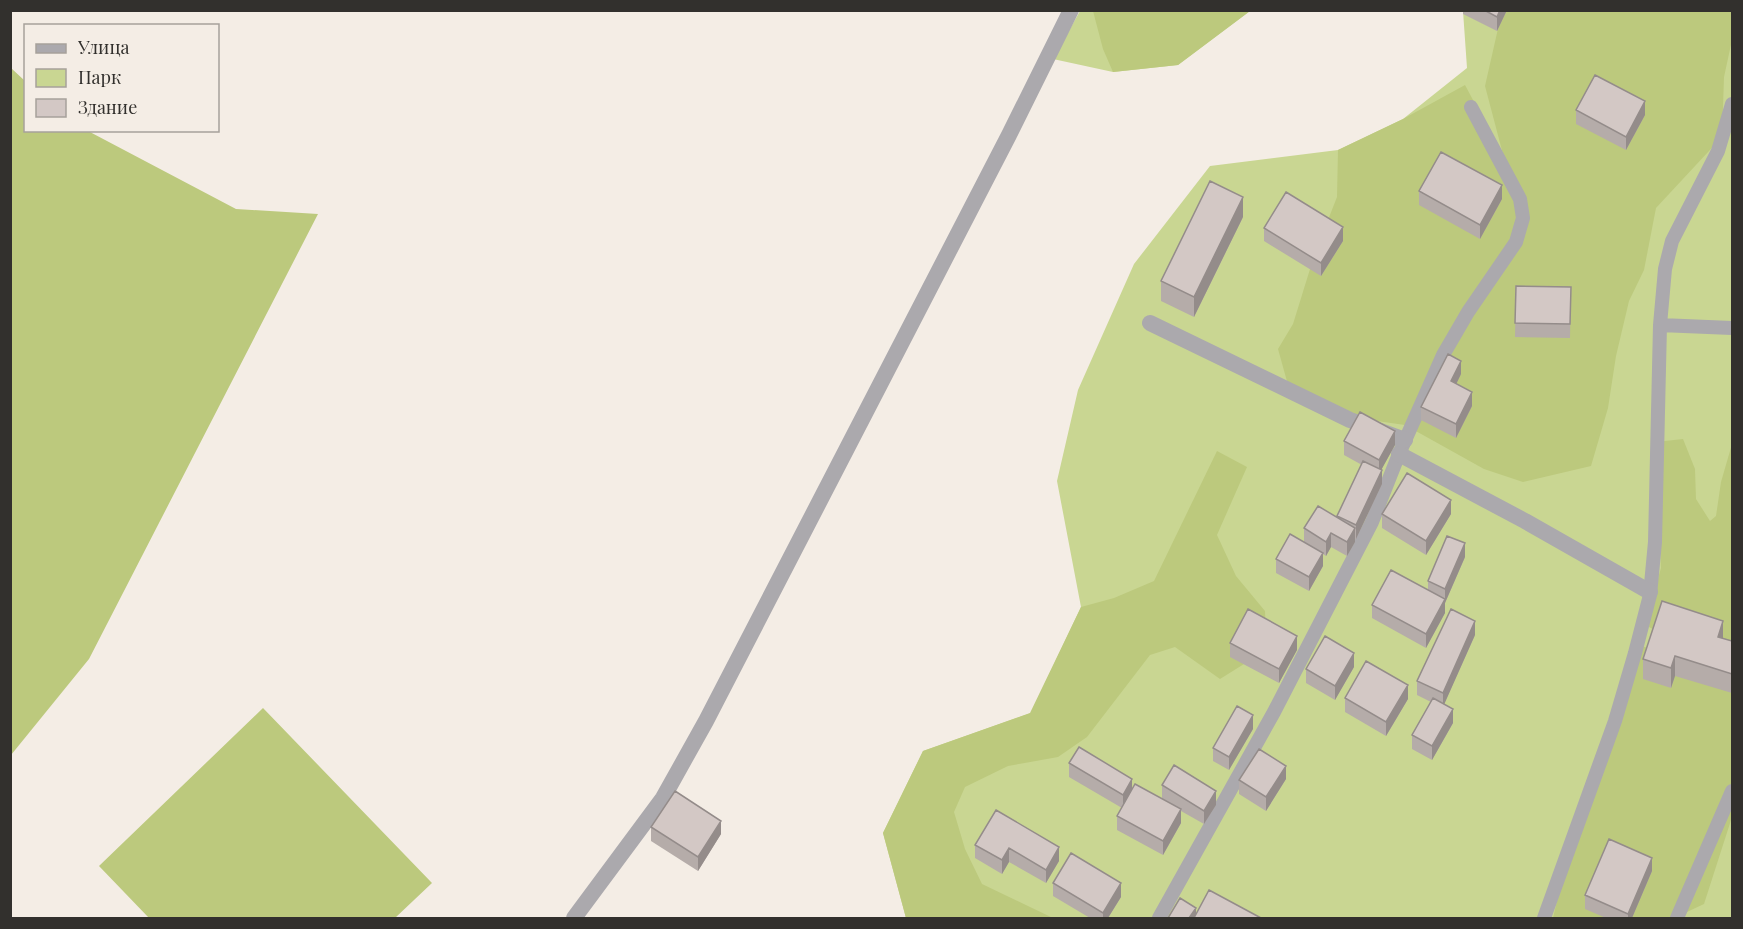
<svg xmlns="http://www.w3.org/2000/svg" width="1743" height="929" font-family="'Playfair Display',serif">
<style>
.green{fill:#c9d692}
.forest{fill:#bcc97d}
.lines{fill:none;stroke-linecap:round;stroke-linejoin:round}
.service{stroke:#aba9ad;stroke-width:14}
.minor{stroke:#aba9ad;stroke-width:16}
.wall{fill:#b5aca9}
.shaded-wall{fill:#948c8a}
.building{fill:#d3c8c5;stroke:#948c8a;stroke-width:1.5}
</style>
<rect width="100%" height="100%" fill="#f4ede5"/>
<!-- green -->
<path class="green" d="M1080,11H1250L1178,65L1113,72L1053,59Z
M1463,11H1732V918H906L883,833L923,751L1031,713L1081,607L1057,481L1078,390L1134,264L1210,166L1338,150L1403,119L1467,68Z"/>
<!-- forest -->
<path class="forest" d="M1093,11V10L1250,11L1178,65L1113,72L1103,49Z
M1502,11H1732V40L1724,77L1722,137L1656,208L1644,270L1629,301L1616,356L1608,408L1591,466L1523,482L1484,469L1405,425L1349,417L1288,385L1278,349L1293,324L1315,253L1337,197L1338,150L1403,119L1465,85L1504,158L1485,86Z
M11,68L25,81L26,130L88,131L236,209L318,214L89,659L11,755Z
M1683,439L1695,469L1696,499L1710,521L1716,516L1721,482L1732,444V660L1680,643L1645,625L1661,568L1656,442Z
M1217,451L1247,467L1217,535L1236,576L1265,611L1266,633L1244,664L1220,679L1175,647L1150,655L1087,737L1058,757L1008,766L965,787L954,812L965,849L982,884L1053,918H906L883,833L923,751L1030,713L1081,607L1114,598L1154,581Z
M1639,645L1732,676V817L1704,904L1674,918H1553L1557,901Z
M263,708L432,883L395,918H149L99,866Z"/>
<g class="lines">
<!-- service -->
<path class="service" d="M1660,325L1665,269L1672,241L1718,151L1732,104
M1159,918L1274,712L1372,522L1399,454L1443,355L1468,312L1516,242L1523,218L1520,199L1471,107
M1544,918L1615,721L1635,653L1650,595L1655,542L1660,325L1732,328
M1677,918L1732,791"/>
<!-- minor -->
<path class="minor" d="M1150,323L1350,420L1405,440
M1399,454L1525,521L1650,592
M574,918L663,798L706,721L1009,135L1071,10"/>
</g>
<!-- wall -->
<path class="wall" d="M1463,10H1507L1497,31L1463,14Z
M1576,110L1645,115L1626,150L1576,124Z
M1419,191L1502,199L1480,239L1419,205Z
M1243,217L1194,317L1161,301V281Z
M1264,228L1343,241L1321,276L1264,241Z
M1516,286L1571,287L1570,338L1515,337Z
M1461,374L1456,384L1472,406L1456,438L1421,420V407Z
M1344,441L1395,445L1381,470L1382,484L1356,539H1355V542L1347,556L1331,547L1326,556L1323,554V566L1309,591L1276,573V559L1304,542V528L1337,518L1362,465L1344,455Z
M1382,514H1451L1426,555L1382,528Z
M1465,557L1445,603V613L1426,648L1372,618V605L1428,590V581Z
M1475,635L1444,704L1453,723L1432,760L1412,749V735L1431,702L1417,695V681Z
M1723,638L1732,641V693L1675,676L1671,688L1643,679V659Z
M1230,643L1297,650L1279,683L1230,657Z
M1354,667L1335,700L1306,683V669Z
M1345,698L1408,699L1386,736L1345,712Z
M1253,729L1229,770L1213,761V748Z
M1069,763L1132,789L1162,799V785L1216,805L1204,824L1181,811V823L1163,855L1117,830V816L1122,808L1069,777Z
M1286,779L1266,811L1239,794V780Z
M996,810L1059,861L1046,883L1009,862L1002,874L975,858V845Z
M651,827L721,834L698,871L651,841Z
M1652,871L1632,918H1606L1585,909V895Z
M1053,883L1121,897L1108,918H1090L1053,896Z"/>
<!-- shaded-wall -->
<path class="shaded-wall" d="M1500,10H1507L1497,31V17Z
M1645,101V115L1626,150V137Z
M1502,185V199L1480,239V225Z
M1243,197V217L1194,317V297Z
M1343,227V241L1321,276V263Z
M1461,361V374L1451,395V381Z
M1472,392V406L1456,438V424Z
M1395,431V445L1379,474V460Z
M1382,470V484L1356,539V525Z
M1451,500V514L1426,555V541Z
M1355,528V542L1347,556V542Z
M1331,533V547L1326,556V542Z
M1465,543V557L1445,603V589Z
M1323,553V566L1309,591V577Z
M1445,599V613L1426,648V634Z
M1475,621V635L1443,707V693Z
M1723,621V640L1718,637Z
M1297,636V650L1279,683V669Z
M1354,653V667L1335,700V686Z
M1675,656V676L1671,688V668Z
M1408,685V699L1386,736V722Z
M1453,709V723L1432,760V746Z
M1253,715V729L1229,770V757Z
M1286,766V779L1266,811V797Z
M1132,779V792L1123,809V795Z
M1216,791V805L1204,824V811Z
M1181,809V823L1163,855V841Z
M721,821V834L698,871V857Z
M1059,847V861L1046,883V870Z
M1009,848V862L1002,874V860Z
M1652,858V871L1632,918H1628V914Z
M1121,883V897L1108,918H1103V913Z
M1196,908V915L1193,918H1189Z"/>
<!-- building -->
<path class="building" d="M1484,10H1500L1497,17Z
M1595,75L1645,101L1626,137L1576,110Z
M1441,152L1502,185L1480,225L1419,191Z
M1210,181L1243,197L1194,297L1161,281Z
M1286,192L1343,227L1321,263L1264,228Z
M1516,286L1571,287L1570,324L1515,323Z
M1448,354L1461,361L1451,381L1472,392L1456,424L1421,407Z
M1360,412L1395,431L1379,460L1344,441Z
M1363,461L1382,470L1356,525L1337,516Z
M1407,473L1451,500L1426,541L1382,514Z
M1318,506L1355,528L1347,542L1331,533L1326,542L1304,528Z
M1290,534L1323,553L1309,577L1276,559Z
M1447,536L1465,543L1445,589L1428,581Z
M1391,570L1445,599L1426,634L1372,605Z
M1662,601L1723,621L1718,637L1732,641V674L1675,656L1671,668L1643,659Z
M1248,609L1297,636L1279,669L1230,643Z
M1451,609L1475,621L1443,693L1417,681Z
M1325,636L1354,653L1335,686L1306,669Z
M1366,661L1408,685L1386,722L1345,698Z
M1433,698L1453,709L1432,746L1412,735Z
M1237,706L1253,715L1229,757L1213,748Z
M1079,747L1132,779L1123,795L1069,763Z
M1259,749L1286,766L1266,797L1239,780Z
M1174,765L1216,791L1204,811L1162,785Z
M1135,784L1181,809L1163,841L1117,816Z
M675,791L721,821L698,857L651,827Z
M996,810L1059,847L1046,870L1009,848L1002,860L975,845Z
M1609,839L1652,858L1628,914L1585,895Z
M1071,853L1121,883L1103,913L1053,883Z
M1209,890L1261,918H1194Z
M1180,898L1196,908L1189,918H1168Z"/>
<!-- border -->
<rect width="1743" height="929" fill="none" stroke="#32302d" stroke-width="24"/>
<!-- legend -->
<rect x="24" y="24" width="195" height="108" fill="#f4ede5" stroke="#a6a19b" stroke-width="1.5"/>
<rect x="36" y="44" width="30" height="9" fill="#aba9ad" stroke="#a6a19b" stroke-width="1.5"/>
<text x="78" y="54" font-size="18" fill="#32302d">Улица</text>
<rect x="36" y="69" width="30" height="18" fill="#c9d692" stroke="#a6a19b" stroke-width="1.5"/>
<text x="78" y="84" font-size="18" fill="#32302d">Парк</text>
<rect x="36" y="99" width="30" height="18" fill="#d3c8c5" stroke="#a6a19b" stroke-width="1.5"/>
<text x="78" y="114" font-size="18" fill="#32302d">Здание</text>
</svg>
